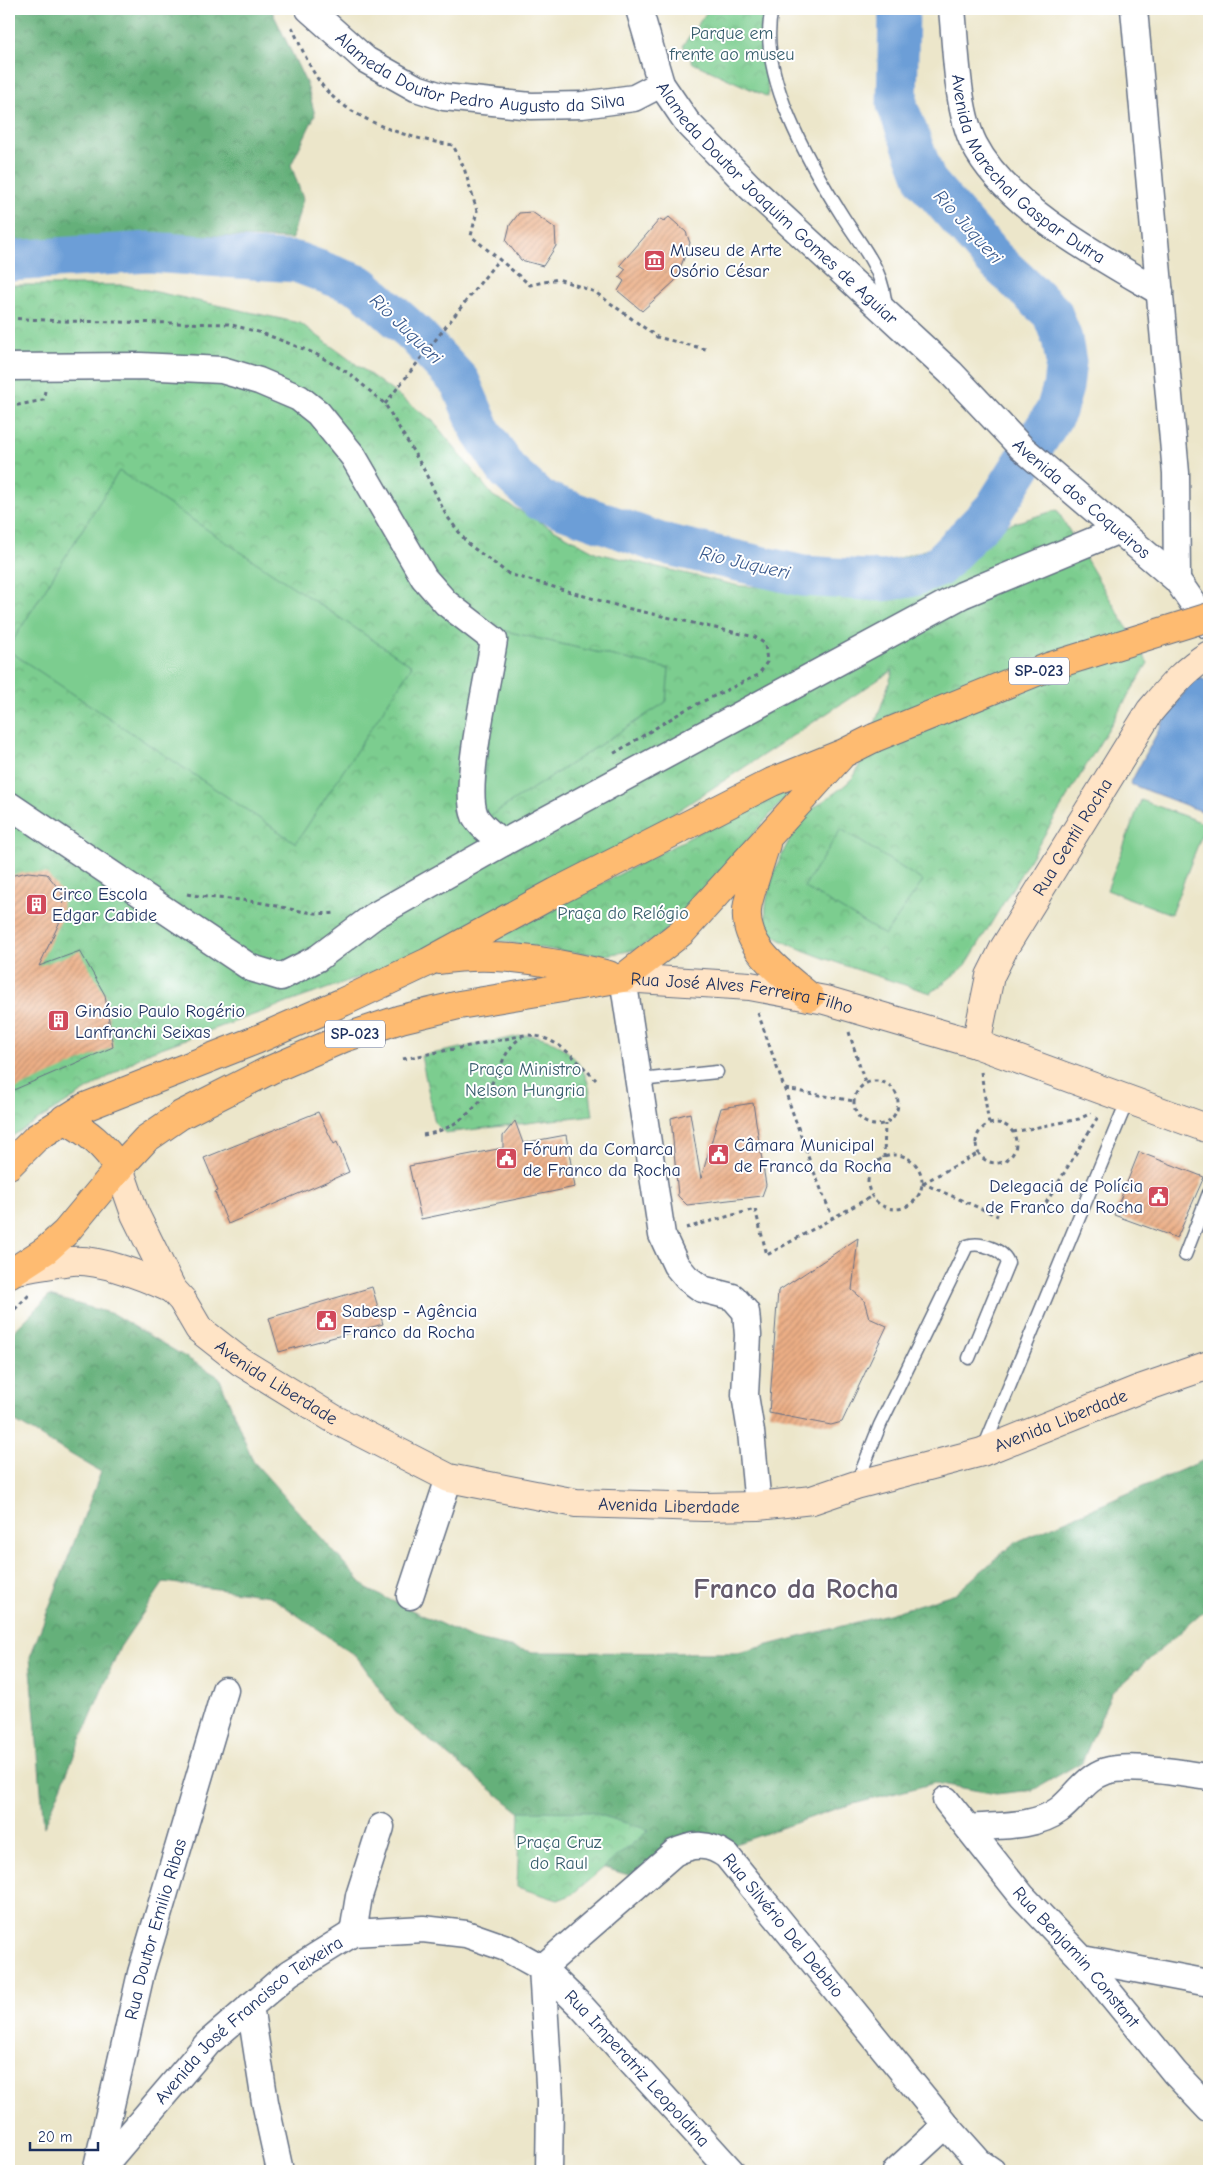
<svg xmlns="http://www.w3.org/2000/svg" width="1218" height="2180" font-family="'Comic Neue',sans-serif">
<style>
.forest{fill:url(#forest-crowns);stroke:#40706c}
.park{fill:url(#park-crowns);stroke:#4c7e76}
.pitch{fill:#7ccd8f;stroke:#4c7e76}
.water{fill:#6c9ed7;stroke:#44669a}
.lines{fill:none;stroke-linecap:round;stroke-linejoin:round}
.river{stroke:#6c9ed7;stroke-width:41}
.building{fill:url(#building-hatch)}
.lane-casing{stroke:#646f84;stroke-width:15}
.street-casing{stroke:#646f84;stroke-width:29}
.secondary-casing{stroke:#646f84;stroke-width:30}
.primary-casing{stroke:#646f84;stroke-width:30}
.path{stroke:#646f84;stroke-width:3;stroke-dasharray:4 4;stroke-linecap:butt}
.lane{stroke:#fff;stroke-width:12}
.street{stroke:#fff;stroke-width:26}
.secondary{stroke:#ffe4c6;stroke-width:28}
.primary{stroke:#febb71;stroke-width:28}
.primary-bridge-casing{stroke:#646f84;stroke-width:30;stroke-linecap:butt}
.primary-bridge{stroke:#febb71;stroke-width:28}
.labels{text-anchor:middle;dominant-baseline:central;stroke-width:4;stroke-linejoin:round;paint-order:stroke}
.shield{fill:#fff;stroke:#5f6d8e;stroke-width:1}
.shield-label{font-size:16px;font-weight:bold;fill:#1b2f5e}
.park-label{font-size:18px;fill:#385e6d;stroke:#fff}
.street-label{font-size:18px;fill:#1b2f5e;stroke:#fff}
.poi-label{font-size:18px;fill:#1b2f5e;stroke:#fff;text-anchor:start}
.water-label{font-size:19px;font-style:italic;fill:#3b5b8e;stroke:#fff}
.town-label{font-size:28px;font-weight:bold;fill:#645b6c;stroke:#fff}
</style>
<defs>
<pattern id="forest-crowns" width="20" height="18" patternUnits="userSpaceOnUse" patternTransform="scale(1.25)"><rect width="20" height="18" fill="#65b07a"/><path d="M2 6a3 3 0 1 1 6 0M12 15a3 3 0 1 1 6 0" fill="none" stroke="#529067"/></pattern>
<pattern id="park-crowns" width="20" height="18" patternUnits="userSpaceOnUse" patternTransform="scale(1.25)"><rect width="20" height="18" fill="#7ccd8f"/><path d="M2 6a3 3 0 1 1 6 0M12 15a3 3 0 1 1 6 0" fill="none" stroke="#6bb07e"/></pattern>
<pattern id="building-hatch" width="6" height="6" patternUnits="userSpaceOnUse" patternTransform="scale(1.25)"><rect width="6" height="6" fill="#ecae85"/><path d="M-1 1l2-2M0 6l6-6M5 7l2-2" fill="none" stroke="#be8e70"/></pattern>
</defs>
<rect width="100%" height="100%" fill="#fff"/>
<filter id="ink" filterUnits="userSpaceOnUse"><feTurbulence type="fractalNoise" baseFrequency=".02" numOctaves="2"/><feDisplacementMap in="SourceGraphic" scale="10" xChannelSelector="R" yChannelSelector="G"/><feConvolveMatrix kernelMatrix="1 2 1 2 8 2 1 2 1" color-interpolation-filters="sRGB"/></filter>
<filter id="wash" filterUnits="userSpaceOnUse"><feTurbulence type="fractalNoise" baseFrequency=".0096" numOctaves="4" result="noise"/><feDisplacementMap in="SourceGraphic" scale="20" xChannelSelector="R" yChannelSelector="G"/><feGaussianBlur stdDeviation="1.12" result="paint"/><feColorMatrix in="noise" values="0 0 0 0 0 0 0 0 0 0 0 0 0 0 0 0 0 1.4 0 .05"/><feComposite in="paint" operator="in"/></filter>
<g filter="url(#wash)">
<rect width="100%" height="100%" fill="#ece6ca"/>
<!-- forest -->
<path class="forest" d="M9,9H271L307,85L315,115L291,165L303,199L292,239L189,235L9,252Z
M49,1296L113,1314L219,1377L253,1461L367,1589L473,1639L533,1652L738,1653L892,1613L956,1593L1014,1543L1209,1458V1607L1112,1692L1082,1762L1033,1790L996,1794L935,1783L838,1808L638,1878L579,1860L398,1715L357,1657L270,1596L164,1582L120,1647L44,1827L30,1657L101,1472L9,1418V1336Z"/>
<!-- park -->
<path class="park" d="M709,9H765L768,97L693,63L683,45Z
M9,285H124L300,323L433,421L493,496L597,553L739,586L799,588L1057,510L1148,663L966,965L931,993C905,985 782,948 771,933C752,910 787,837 804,818C818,801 840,793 854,776C860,769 890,682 893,670L575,878L435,950L147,1053L9,1138Z
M779,791L787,796L687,908L662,934L635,950L606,955L565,952L493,940Z
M525,1035C552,1035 578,1054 587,1080C591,1091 591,1104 593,1115L445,1133L435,1123L421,1056Z
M520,1811L590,1812L649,1830L571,1895L558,1900L517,1887Z"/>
<!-- pitch -->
<path class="pitch" d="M119,471L412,666L296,843L9,651V647Z
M501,630L669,669L666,702L484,820L482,799Z
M1141,800L1206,824L1171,914L1107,890Z
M841,829L923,881L885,935L804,887Z"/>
<!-- water -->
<path class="water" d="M1196,676L1209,682V814L1130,784L1163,722Z"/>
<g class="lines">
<!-- river -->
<path class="river" d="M9,261L149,252L296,262L361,286L416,335L460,382L481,431L507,470L540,500L660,543L803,576L883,581L910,577L938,567L994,509L1056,411L1063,387L1066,362L1062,339L1052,313L994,259L926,181L897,105L899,9"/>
</g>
<g id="blocks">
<!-- building -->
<path class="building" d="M532,212L555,228L556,246L543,266L521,260L506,241L510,225L519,213Z
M669,217L686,232L690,243L675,281L642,311L618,291L624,281L619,277L626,269L620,265L660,219L664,221Z
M28,872L47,874L62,893L63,915L39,966L80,951L105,995L113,1047L9,1092V876Z
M753,1103L766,1185L762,1196L687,1205L678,1196L671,1118L690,1113L701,1179L721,1108Z
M318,1112L334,1144L337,1142L349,1172L228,1224L215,1192L218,1191L204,1158Z
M515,1121L523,1143L566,1135L575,1187L421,1219L409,1166L503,1148V1136Z
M1139,1152L1204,1177L1177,1238L1114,1215Z
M858,1238L852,1290L864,1300L869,1318L887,1326L842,1422L831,1425L769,1413L778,1291Z
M372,1287L383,1324L279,1352L269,1318Z"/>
</g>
</g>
<g filter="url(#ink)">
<use href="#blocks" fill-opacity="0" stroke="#646f84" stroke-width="1"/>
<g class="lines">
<defs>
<path id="lane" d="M772,9C756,73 810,165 843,217C864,250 885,271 886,312
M640,1080L717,1072
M1185,1255L1209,1193
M983,1450L1128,1099
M856,1485L880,1425L967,1246C980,1241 1004,1250 1008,1263L969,1358"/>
<g id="street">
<path id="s1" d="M309,9L366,60L416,88L444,97L531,106L582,105L634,98L661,84"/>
<path id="s2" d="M639,9L661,84L687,122L749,186L951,373L1021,447L1177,580L1209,626"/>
<path id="s3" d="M952,9C956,48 957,110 974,144C1006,207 1100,257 1160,292"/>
<path d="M1134,9L1176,473L1177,580"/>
<path d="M9,367L140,366L222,370L259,381L299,398L318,413L353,456L424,578L446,603L494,640C489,677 462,786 475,816C481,827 493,835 503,843"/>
<path d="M9,805L251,968L281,977L318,958L374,916L503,843L962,595L1119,530"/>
<path d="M623,978L662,1235L676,1265L687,1278L702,1289L733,1297L746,1312L748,1335L745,1395L751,1432L758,1506"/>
<path d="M410,1596L449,1478"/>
<path id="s4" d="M946,1800L1022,1896L1082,1959L1175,2073L1209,2109"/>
<path d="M969,1828C997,1825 1035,1828 1059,1810C1075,1798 1086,1777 1106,1771C1130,1763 1183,1774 1209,1777"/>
<path d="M353,1933L359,1896L381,1827"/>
<path d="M1082,1959L1209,1983"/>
<path id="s5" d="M542,1968L674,1853C694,1843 709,1843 727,1856L946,2125L979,2162L992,2171"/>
<path d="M542,1968L550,2101L549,2171"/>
<path d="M250,2006L265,2102L280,2171"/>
<path id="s6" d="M96,2171L141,1973L225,1690"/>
<path id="s7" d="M99,2171L208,2043L289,1973L353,1933L423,1929L466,1934L506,1948L542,1968L581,2006L731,2171"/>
<path d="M896,2171L946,2125"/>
</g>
<g id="secondary">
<path id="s8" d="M623,978L750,986L825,1000L976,1044L1209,1129"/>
<path id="s9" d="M976,1044L990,976L1004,948L1150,711C1168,690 1185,669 1209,655"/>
<path id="s10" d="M119,1168L135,1214L172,1289L182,1300L199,1329L241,1362L334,1419L449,1478L576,1503L704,1507L758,1506L812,1500L856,1485L982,1452L1137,1390L1209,1365"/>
<path d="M11,1271C31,1268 52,1263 72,1261C102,1259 145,1277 172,1289"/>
</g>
<path id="primary" d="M766,844C760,863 753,883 748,903C739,946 783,974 810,997
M439,960C496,951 554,962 609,975
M623,978L682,932L840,757
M64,1119C88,1132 104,1145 119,1168
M9,1165L36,1138L85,1107L256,1040L343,1002L428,962L556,892L772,782L844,753L874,738
M9,1274L46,1250L65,1233L119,1168L146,1139L181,1115L270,1070L344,1038L401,1019L459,1005L623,978"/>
</defs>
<!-- lane casing -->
<use href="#lane" class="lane-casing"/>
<!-- street casing -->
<use href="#street" class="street-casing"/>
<!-- secondary casing -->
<use href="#secondary" class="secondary-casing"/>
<!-- primary casing -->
<use href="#primary" class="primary-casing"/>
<!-- path -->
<path class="path" d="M292,27C302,49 315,82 333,97C366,125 411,139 453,145L464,168L477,211L471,236L530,285L558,279L595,292L657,337L709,350
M9,318L61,321L228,324L262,333L314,353L350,374L385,404L423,468L446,515L468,544L509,574L622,607L755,637L765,644L767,662L758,675L685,710L613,754
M385,404L499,259
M9,407L43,400L45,391
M187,894C210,899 233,898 256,902C283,906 309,916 336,913
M758,1013L810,1162L833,1219
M849,1032L865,1083
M403,1059L525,1035C557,1035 575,1059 596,1080
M981,1072L989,1124
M854 1103a22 22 0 1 1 44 0a22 22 0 1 1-44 0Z
M785,1089L854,1101
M976 1143a20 20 0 1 1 40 0a20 20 0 1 1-40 0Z
M1013,1132L1079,1119L1091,1113
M423,1135C455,1130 478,1109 493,1081C503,1064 505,1048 522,1037
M868 1182a27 27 0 1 1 54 0a27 27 0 1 1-54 0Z
M884,1158L885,1124
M922,1183L998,1216
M923,1183L979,1153
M1046,1203L1099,1115
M686,1228L755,1209L767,1255L872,1196
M9,1315L31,1293"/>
<!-- lane -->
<use href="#lane" class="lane"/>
<!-- street -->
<use href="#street" class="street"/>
<!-- secondary -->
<use href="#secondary" class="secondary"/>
<!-- primary -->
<use href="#primary" class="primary"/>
<defs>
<path id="primary-bridge" d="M874,738L1051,666L1209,617"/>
</defs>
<!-- primary-bridge casing -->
<use href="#primary-bridge" class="primary-bridge-casing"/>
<!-- primary-bridge -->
<use href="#primary-bridge" class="primary-bridge"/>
</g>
</g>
<!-- icons -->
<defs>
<symbol id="museum-square" viewBox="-11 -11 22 22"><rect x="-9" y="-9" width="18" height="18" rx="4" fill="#d1495b" stroke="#fff"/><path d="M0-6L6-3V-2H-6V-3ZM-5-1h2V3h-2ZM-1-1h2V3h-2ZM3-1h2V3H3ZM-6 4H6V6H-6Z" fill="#fff"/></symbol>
<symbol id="building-square" viewBox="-11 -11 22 22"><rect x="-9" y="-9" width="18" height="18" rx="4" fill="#d1495b" stroke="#fff"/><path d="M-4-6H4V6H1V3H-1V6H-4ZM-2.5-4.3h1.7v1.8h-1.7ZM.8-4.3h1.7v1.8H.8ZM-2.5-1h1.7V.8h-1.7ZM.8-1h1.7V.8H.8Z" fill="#fff"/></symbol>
<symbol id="civic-square" viewBox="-11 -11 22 22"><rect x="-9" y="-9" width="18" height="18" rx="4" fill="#d1495b" stroke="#fff"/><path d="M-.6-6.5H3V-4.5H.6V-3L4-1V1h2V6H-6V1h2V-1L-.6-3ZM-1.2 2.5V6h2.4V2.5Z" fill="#fff"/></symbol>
</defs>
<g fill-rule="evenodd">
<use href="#museum-square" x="642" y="248" width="25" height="25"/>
<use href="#building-square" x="24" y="892" width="25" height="25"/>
<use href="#building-square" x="46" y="1008" width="25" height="25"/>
<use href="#civic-square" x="706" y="1142" width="25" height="25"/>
<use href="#civic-square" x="494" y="1146" width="25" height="25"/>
<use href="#civic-square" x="1146" y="1184" width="25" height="25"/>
<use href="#civic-square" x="314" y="1308" width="25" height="25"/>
</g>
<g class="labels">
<!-- shield labels -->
<g class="shield">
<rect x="1009" y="657.5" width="60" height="27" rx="4"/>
<rect x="325" y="1020.5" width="60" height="27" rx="4"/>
</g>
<g class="shield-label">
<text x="1039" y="671">SP-023</text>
<text x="355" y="1034">SP-023</text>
</g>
<!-- park labels -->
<g class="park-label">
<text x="732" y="33">Parque em<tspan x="732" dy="21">frente ao museu</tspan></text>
<text x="623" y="913">Praça do Relógio</text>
<text x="525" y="1069">Praça Ministro<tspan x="525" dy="21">Nelson Hungria</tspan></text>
<text x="559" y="1842">Praça Cruz<tspan x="559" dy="21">do Raul</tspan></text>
</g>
<!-- street labels -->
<g class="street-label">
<text stroke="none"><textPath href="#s1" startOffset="192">Alameda Doutor Pedro Augusto da Silva</textPath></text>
<text stroke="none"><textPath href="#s3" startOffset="189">Avenida Marechal Gaspar Dutra</textPath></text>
<text stroke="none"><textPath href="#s2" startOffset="245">Alameda Doutor Joaquim Gomes de Aguiar</textPath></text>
<text stroke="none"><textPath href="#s2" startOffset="670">Avenida dos Coqueiros</textPath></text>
<text stroke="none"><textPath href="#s9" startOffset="231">Rua Gentil Rocha</textPath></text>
<text stroke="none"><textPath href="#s8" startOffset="120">Rua José Alves Ferreira Filho</textPath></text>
<text stroke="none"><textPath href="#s10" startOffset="275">Avenida Liberdade</textPath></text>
<text stroke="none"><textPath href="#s10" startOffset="1100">Avenida Liberdade</textPath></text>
<text stroke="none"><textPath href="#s10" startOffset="695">Avenida Liberdade</textPath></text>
<text stroke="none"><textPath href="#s5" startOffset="321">Rua Silvério Del Debbio</textPath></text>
<text stroke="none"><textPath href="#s6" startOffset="249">Rua Doutor Emilio Ribas</textPath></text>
<text stroke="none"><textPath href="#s4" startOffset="204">Rua Benjamin Constant</textPath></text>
<text stroke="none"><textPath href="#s7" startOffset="214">Avenida José Francisco Teixeira</textPath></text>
<text stroke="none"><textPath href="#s7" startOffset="686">Rua Imperatriz Leopoldina</textPath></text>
</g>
<!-- poi labels -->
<g class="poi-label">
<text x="670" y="250">Museu de Arte<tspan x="670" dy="21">Osório César</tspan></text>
<text x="52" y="894">Circo Escola<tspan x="52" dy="21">Edgar Cabide</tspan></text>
<text x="75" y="1011">Ginásio Paulo Rogério<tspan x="75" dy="21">Lanfranchi Seixas</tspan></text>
<text x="734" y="1145">Câmara Municipal<tspan x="734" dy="21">de Franco da Rocha</tspan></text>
<text x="523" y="1149">Fórum da Comarca<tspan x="523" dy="21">de Franco da Rocha</tspan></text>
<text x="1143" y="1186" text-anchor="end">Delegacia de Polícia<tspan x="1143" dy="21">de Franco da Rocha</tspan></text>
<text x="342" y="1311">Sabesp - Agência<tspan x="342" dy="21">Franco da Rocha</tspan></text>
</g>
<!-- water labels -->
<g class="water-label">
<text transform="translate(968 227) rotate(48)">Rio Juqueri</text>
<text transform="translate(406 329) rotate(44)">Rio Juqueri</text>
<text transform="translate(745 563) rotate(13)">Rio Juqueri</text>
</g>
<!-- town labels -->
<g class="town-label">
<text x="796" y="1589">Franco da Rocha</text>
</g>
</g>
<!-- margin -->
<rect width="1218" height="2180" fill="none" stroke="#fff" stroke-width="30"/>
<!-- scale -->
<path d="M30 2142v8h68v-8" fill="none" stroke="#1b2f5e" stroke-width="2.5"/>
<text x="38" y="2142" font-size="15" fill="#1b2f5e" stroke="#ffffff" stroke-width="4" paint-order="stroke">20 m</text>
</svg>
